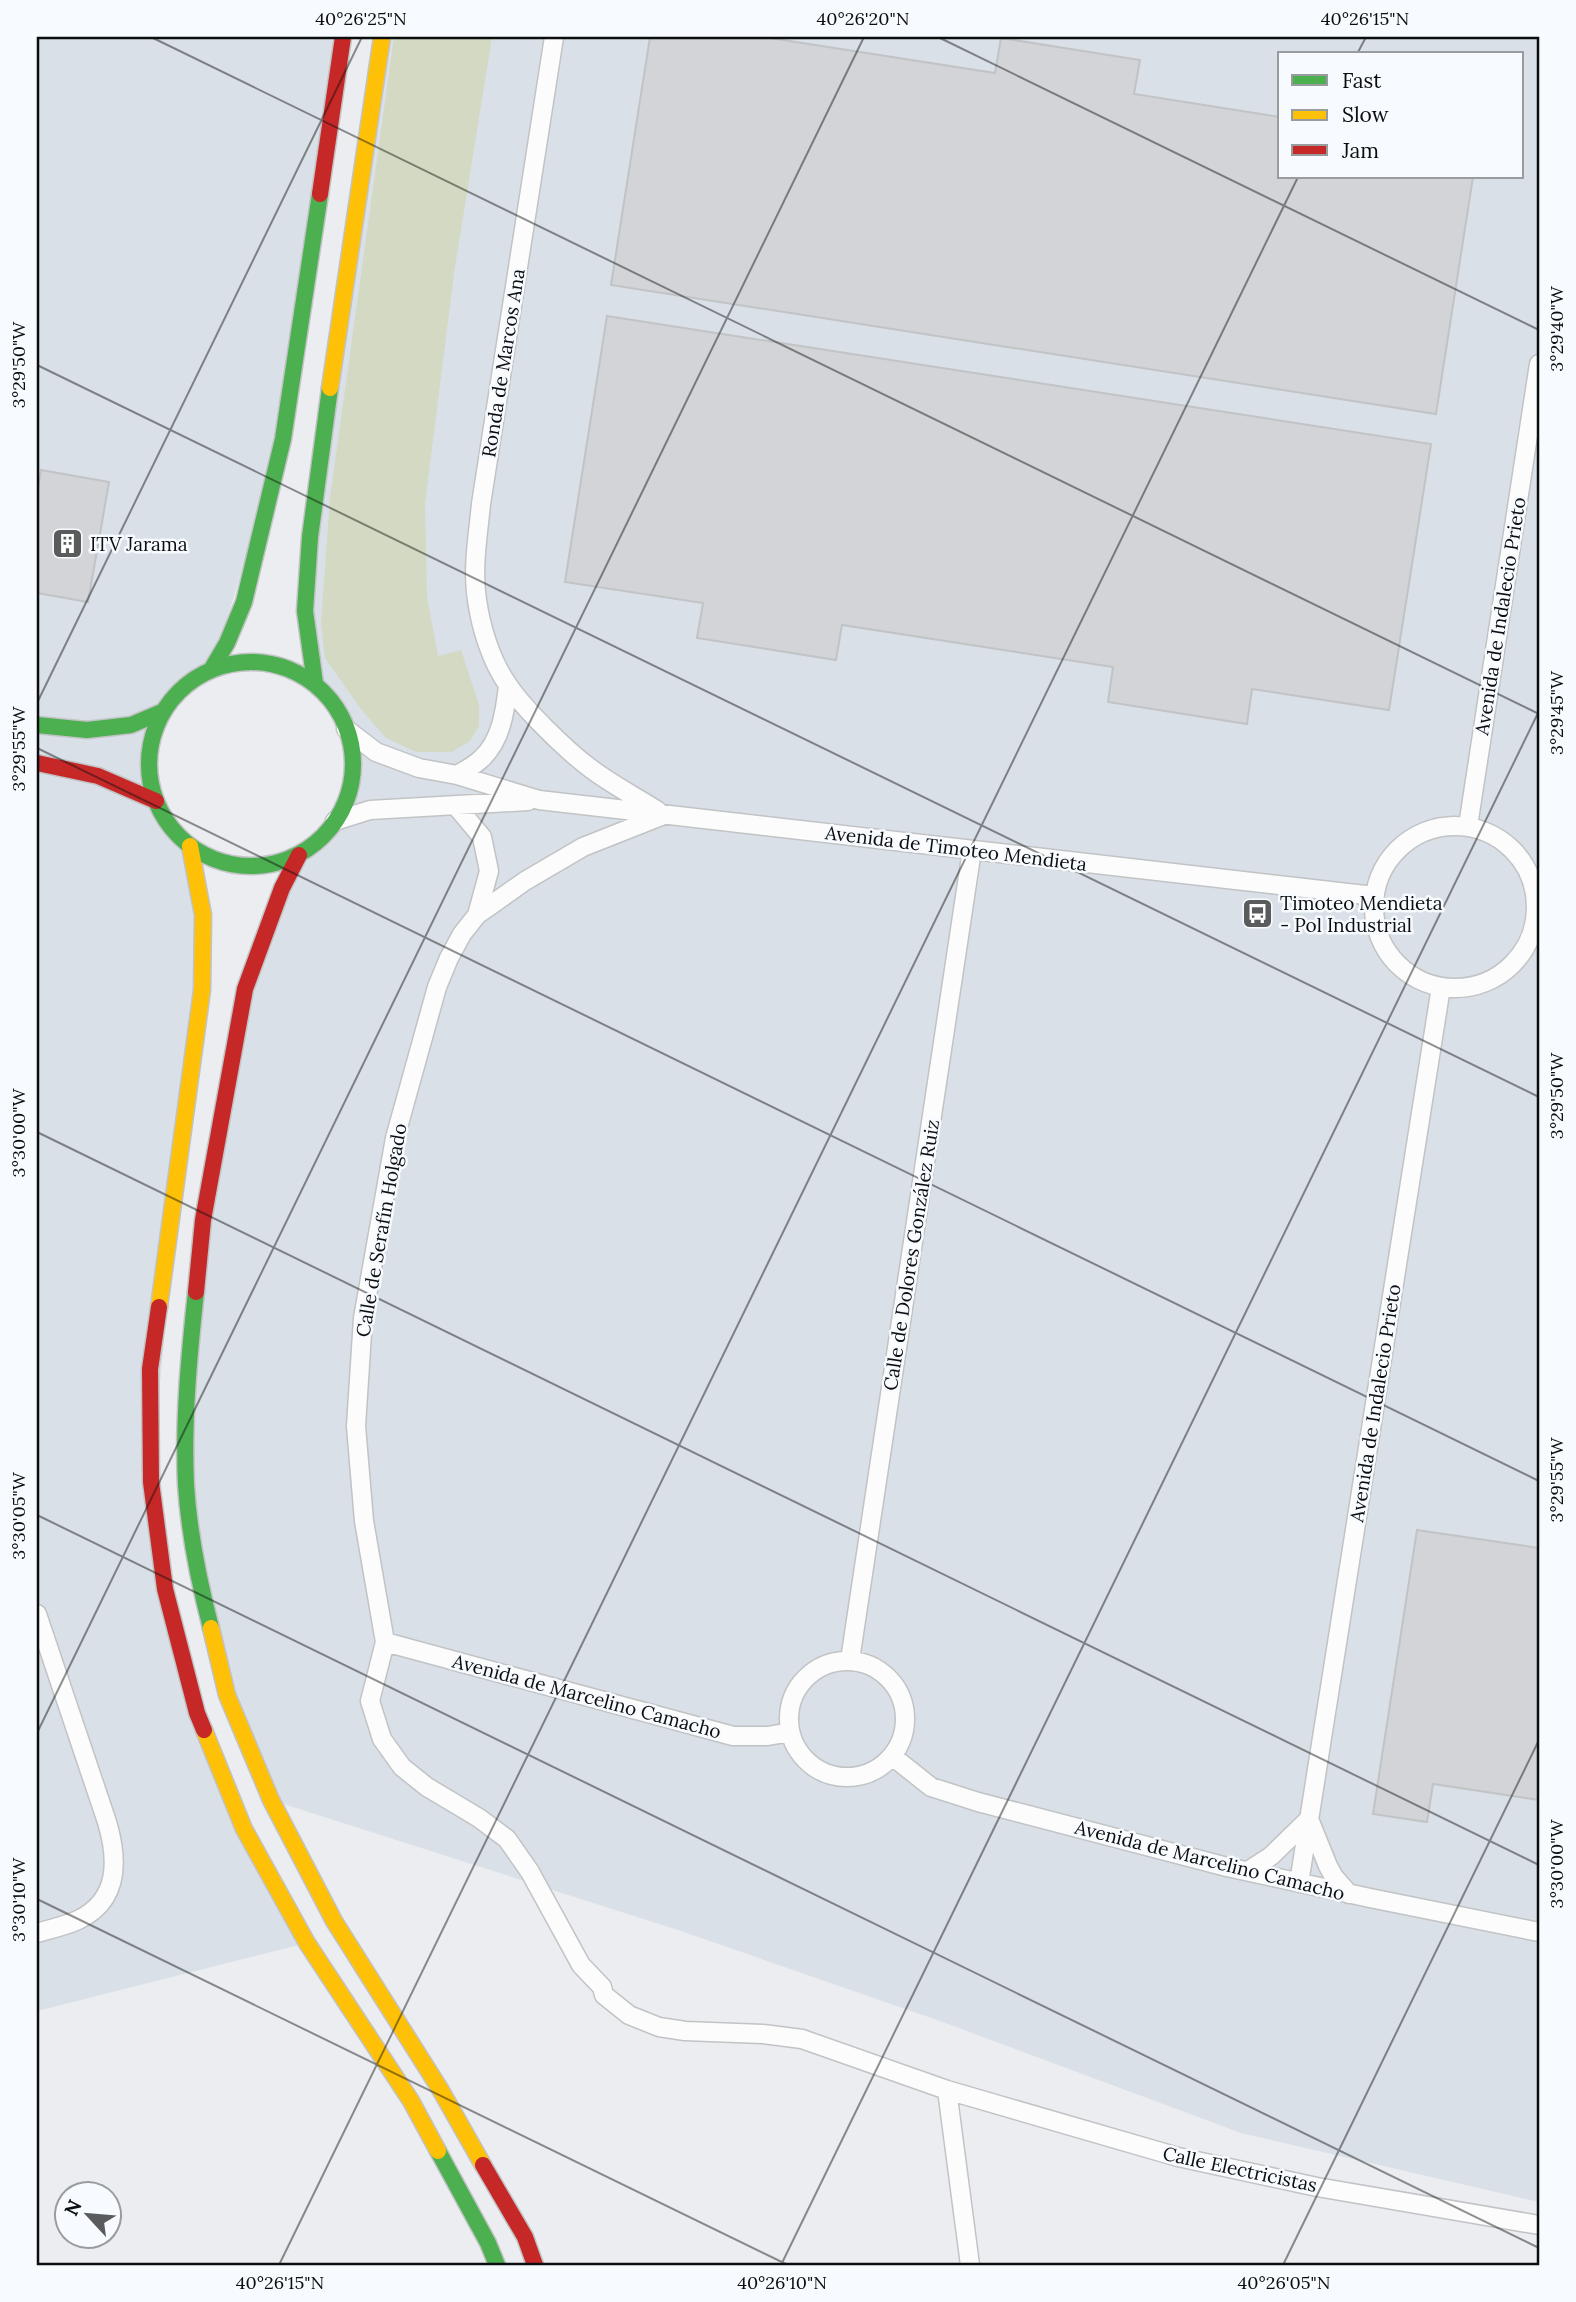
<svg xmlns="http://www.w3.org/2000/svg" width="1576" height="2302" font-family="Lora,serif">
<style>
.built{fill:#dae0e7;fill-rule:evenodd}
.green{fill:#d3d9c2}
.building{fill:#d3d4d7;stroke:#c1c3c5;stroke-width:2}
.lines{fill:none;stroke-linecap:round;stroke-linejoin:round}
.street-casing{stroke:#c1c3c5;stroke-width:21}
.fast-casing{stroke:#c1c3c5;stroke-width:19}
.slow-casing{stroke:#c1c3c5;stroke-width:19}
.jam-casing{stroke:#c1c3c5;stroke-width:19}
.street{stroke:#fcfcfd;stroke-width:18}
.fast{stroke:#4caf50;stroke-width:16}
.slow{stroke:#ffc107;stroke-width:16}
.jam{stroke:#c62828;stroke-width:16}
.ticks{fill:none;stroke:#0c0d0e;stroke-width:2;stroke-opacity:0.45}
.labels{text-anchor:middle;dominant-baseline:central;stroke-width:5;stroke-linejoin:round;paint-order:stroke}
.street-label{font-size:19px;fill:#0c0d0e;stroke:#f7fbff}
.poi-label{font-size:19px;fill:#0c0d0e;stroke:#f7fbff;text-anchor:start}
.neatline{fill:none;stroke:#0c0d0e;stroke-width:2.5}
.ticks-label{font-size:18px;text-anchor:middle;fill:#0c0d0e}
</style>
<rect width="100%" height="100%" fill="#ebedf0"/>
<!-- built -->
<path class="built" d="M37,37H343L283,439L211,670L186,685L164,711L151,742L149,770L156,801L170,826L190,846L203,915L151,1482L197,1713L307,1943L37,2011Z
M382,37H1539V2202L1241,2133L940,2021L678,1930L271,1800L200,1585L187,1375L245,989L299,855L321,840L335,821L350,793L353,756L346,729L334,702L315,683L305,611ZM1280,54H1522V177H1280Z"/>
<!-- green -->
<path class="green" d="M394,37H492L454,273L425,504L427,597L438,656L461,650L479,705V726L470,741L452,752H416L386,738L361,709L325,658L321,623L330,498Z"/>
<!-- building -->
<path class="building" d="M650,37H764L995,73L1001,38L1140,60L1134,94L1280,117V177H1473L1436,414L611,285Z
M607,316L1431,444L1389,710L1252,689L1247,724L1108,702L1113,667L842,625L836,660L697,638L703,603L565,582Z
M41,470L109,482L88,602L37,593V494Z
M1417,1530L1539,1548V1800L1433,1784L1427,1822L1373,1814Z"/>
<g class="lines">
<defs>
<path id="street" d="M554,37L481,504C478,535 472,569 477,600C481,628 491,661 508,685C524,709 566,750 590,768C611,784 636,797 658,811
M346,729L376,752L419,768L457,775L539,800L1374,896
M457,775C465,770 474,766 481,759C501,741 505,712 508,686
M456,806L482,837L489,871L477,915
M664,815L583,847L525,881L477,915L462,934L449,958L437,987L395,1138L363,1318L356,1426L364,1521L385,1642L370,1701L382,1739L402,1767L427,1787L479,1818L507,1839L530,1872L581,1965L602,1987L604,1995L629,2015L659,2027L685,2031L763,2034L802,2039L947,2090L1178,2157L1317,2187L1539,2225
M335,821L370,810L528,801
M1468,826L1539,364
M1374 907a81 81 0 1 1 162 0a81 81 0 1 1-162 0Z
M37,1614L107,1822C118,1859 120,1900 78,1920C65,1926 50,1929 37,1933
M385,1642L733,1736H768L790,1732
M850,1660L972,850
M789 1719a58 58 0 1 1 116 0a58 58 0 1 1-116 0Z
M892,1756L931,1787L978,1802L1227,1867L1370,1898L1539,1932
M1309,1819L1328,1866L1334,1877L1349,1894
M1248,1871L1271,1856L1309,1819
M1299,1883L1441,987
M947,2090L970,2265"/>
<path id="fast" d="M149 764a102 102 0 1 1 204 0a102 102 0 1 1-204 0Z
M211,670L227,643L244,602L283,439L320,194
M315,683L305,611L310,537L330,388
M37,725L87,730L131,725L164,711
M196,1292C189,1356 183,1421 186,1485C189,1533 199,1582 211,1628
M438,2151L488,2243L497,2265"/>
<path id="slow" d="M330,388L382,37
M159,1307L202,990L203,915L190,846
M211,1628L227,1695L271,1800L334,1921L440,2089L483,2165
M204,1730L244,1829L307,1943L411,2101L438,2151"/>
<path id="jam" d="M320,194L343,37
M37,763L98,776L156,801
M196,1292L203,1220L245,989L282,888L299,855
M159,1307L150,1369L151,1482L165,1589L197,1713L204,1730
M483,2165L525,2237L535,2265"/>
</defs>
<!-- street casing -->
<use href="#street" class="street-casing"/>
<!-- fast casing -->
<use href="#fast" class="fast-casing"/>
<!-- slow casing -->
<use href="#slow" class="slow-casing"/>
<!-- jam casing -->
<use href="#jam" class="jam-casing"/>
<!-- street -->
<use href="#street" class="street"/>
<!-- fast -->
<use href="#fast" class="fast"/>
<!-- slow -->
<use href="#slow" class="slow"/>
<!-- jam -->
<use href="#jam" class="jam"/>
</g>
<!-- ticks -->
<path class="ticks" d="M151,37L1539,714M938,37L1539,330M1357,54L1366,37M37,365L1539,1097M37,703L362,37M37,748L1539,1481M37,1132L1539,1865M37,1515L1539,2248M37,1733L864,37M37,1899L788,2265M279,2265L1298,177M781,2265L1539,711M1283,2265L1539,1740"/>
<!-- icons -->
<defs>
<symbol id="building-square" viewBox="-11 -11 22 22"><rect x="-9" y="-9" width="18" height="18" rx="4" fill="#5a5b5d" stroke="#f7fbff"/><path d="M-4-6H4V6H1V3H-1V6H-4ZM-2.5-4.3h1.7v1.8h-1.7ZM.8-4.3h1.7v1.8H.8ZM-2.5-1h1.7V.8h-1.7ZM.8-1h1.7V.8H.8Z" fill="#fff"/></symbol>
<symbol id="bus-square" viewBox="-11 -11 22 22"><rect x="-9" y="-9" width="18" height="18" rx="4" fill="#5a5b5d" stroke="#f7fbff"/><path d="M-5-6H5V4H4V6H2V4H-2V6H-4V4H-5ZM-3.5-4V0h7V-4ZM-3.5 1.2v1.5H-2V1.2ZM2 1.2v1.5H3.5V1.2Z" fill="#fff"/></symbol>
</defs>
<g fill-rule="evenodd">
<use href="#building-square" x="50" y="526" width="35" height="35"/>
<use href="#bus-square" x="1240" y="896" width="35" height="35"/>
</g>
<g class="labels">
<!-- street labels -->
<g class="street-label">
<text transform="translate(503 363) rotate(-81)">Ronda de Marcos Ana</text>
<text transform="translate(1500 616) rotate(-81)">Avenida de Indalecio Prieto</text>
<text transform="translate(956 848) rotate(7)">Avenida de Timoteo Mendieta</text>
<text transform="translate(381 1230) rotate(-80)">Calle de Serafín Holgado</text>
<text transform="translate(911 1255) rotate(-81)">Calle de Dolores González Ruiz</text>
<text transform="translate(1375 1403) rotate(-81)">Avenida de Indalecio Prieto</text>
<text transform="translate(587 1696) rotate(15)">Avenida de Marcelino Camacho</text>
<text transform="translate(1210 1860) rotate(14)">Avenida de Marcelino Camacho</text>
<text transform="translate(1240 2169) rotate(12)">Calle Electricistas</text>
</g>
<!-- poi labels -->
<g class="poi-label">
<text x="90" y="544">ITV Jarama</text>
<text x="1280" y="903">Timoteo Mendieta<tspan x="1280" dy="22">- Pol Industrial</tspan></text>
</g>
</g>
<!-- border -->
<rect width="1576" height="2302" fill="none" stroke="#f7fbff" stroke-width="77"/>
<!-- legend -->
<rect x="1278" y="52" width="245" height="126" fill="#f7fbff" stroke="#999c9f" stroke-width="2"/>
<rect x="1292" y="75" width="35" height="10" fill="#4caf50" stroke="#999c9f" stroke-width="2"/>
<text x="1342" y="88" font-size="21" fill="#0c0d0e">Fast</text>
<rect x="1292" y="110" width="35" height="10" fill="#ffc107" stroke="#999c9f" stroke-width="2"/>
<text x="1342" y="122" font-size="21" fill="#0c0d0e">Slow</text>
<rect x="1292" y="145" width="35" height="10" fill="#c62828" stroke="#999c9f" stroke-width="2"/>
<text x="1342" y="158" font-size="21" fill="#0c0d0e">Jam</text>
<!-- north arrow -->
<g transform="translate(88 2215) rotate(296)"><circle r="33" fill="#f7fbff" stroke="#999c9f" stroke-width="2"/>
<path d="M0-5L12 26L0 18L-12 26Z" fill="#5a5b5d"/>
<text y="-10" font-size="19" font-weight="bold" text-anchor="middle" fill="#0c0d0e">N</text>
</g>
<rect x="38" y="38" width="1500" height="2226" class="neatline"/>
<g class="ticks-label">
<text x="361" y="25">40°26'25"N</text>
<text x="863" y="25">40°26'20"N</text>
<text x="1365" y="25">40°26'15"N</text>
<text transform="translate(1557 329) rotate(-90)" y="6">3°29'40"W</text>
<text transform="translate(19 365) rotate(-90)" y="6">3°29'50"W</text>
<text transform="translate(1557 713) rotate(-90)" y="6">3°29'45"W</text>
<text transform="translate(19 749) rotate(-90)" y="6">3°29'55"W</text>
<text transform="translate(1557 1096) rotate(-90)" y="6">3°29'50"W</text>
<text transform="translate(19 1133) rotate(-90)" y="6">3°30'00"W</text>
<text transform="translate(1557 1480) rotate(-90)" y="6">3°29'55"W</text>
<text transform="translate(19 1516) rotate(-90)" y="6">3°30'05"W</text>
<text transform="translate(1557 1864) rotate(-90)" y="6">3°30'00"W</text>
<text transform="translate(19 1900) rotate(-90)" y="6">3°30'10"W</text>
<text x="280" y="2289">40°26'15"N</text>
<text x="782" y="2289">40°26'10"N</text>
<text x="1284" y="2289">40°26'05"N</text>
</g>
</svg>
